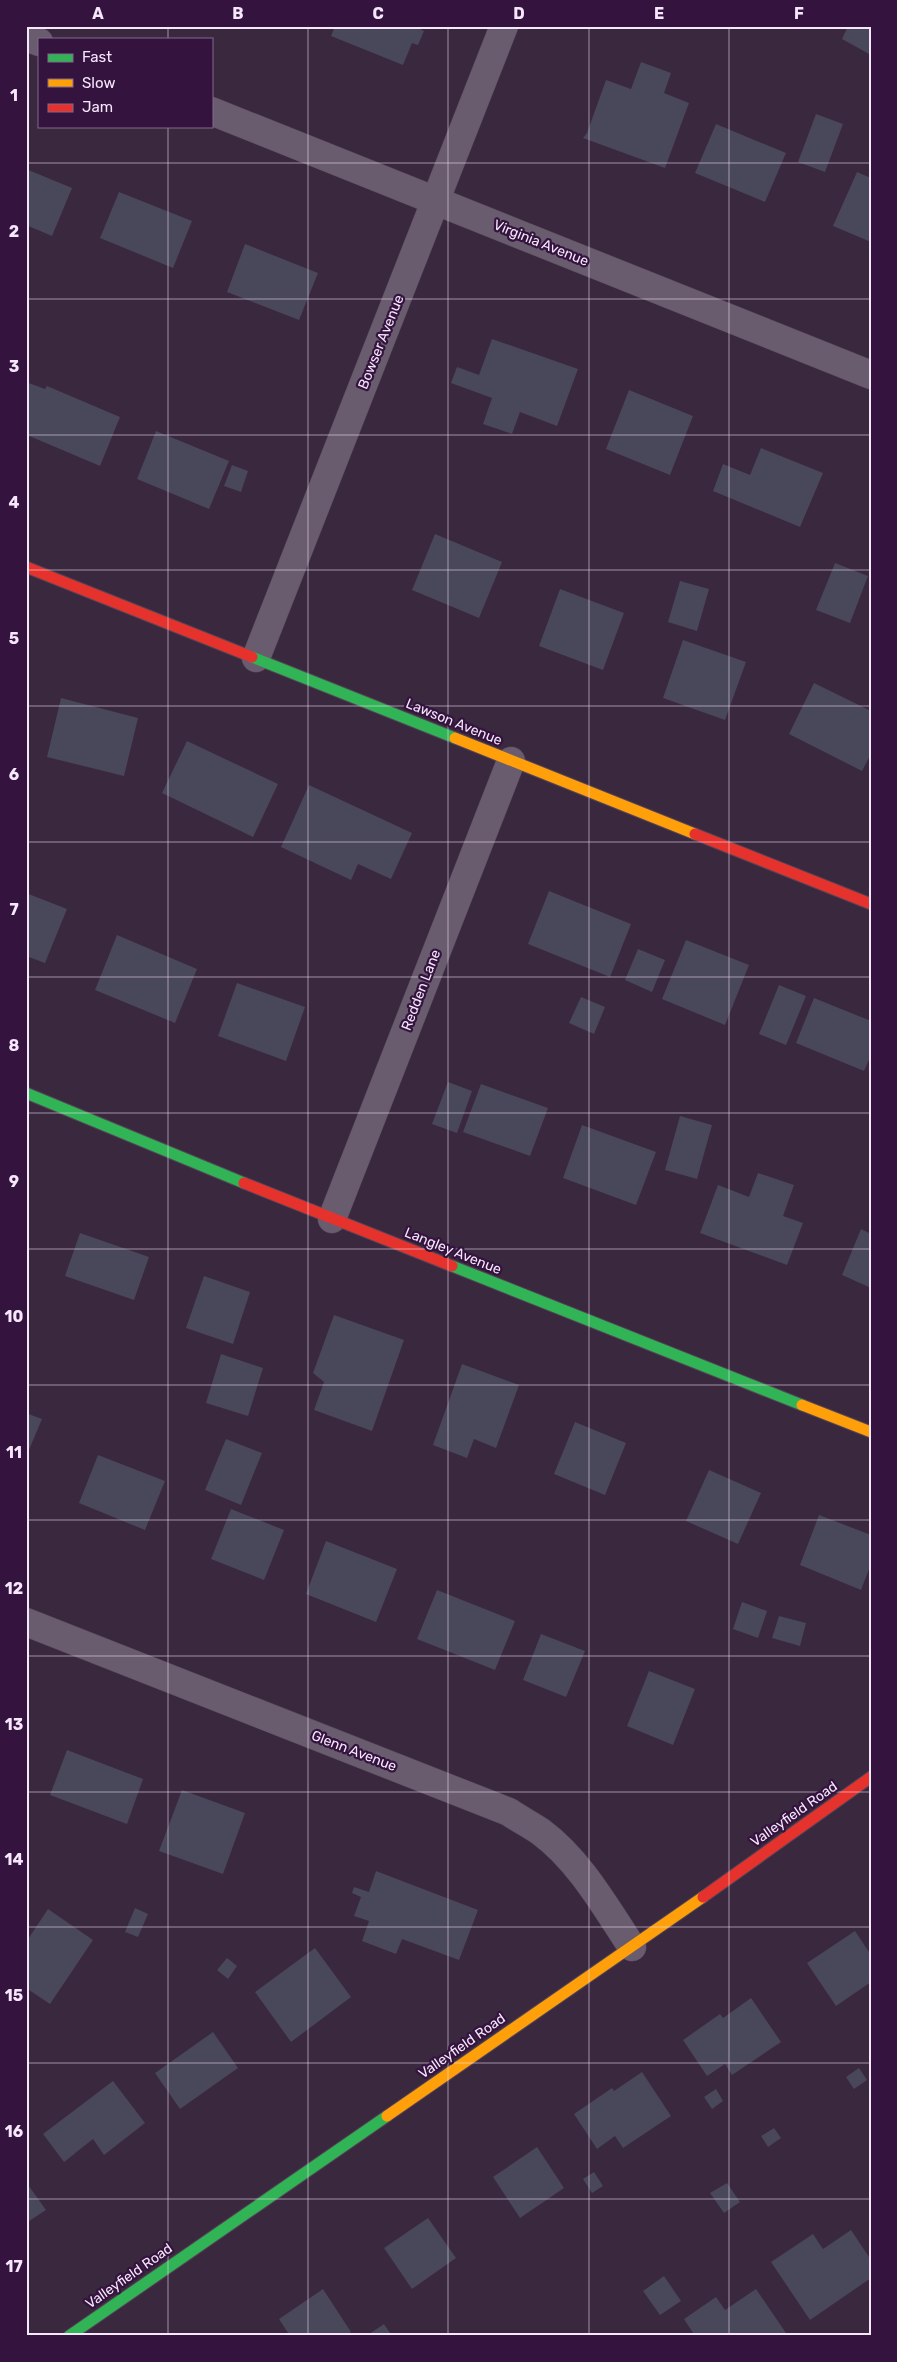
<svg xmlns="http://www.w3.org/2000/svg" width="897" height="2362" font-family="Rubik,sans-serif">
<style>
.building{fill:#49475a}
.lines{fill:none;stroke-linecap:round;stroke-linejoin:round}
.street-casing{stroke:#544557;stroke-width:29}
.fast-casing{stroke:#544557;stroke-width:13}
.slow-casing{stroke:#544557;stroke-width:13}
.jam-casing{stroke:#544557;stroke-width:13}
.street{stroke:#695c6e;stroke-width:28}
.fast{stroke:#30b455;stroke-width:11}
.slow{stroke:#ff9f0a;stroke-width:11}
.jam{stroke:#e5322d;stroke-width:11}
.grid{fill:none;stroke:#f7e7fd;stroke-width:1;stroke-opacity:0.55}
.labels{text-anchor:middle;dominant-baseline:central;stroke-width:4.5;stroke-linejoin:round;paint-order:stroke}
.street-label{font-size:14px;fill:#f7e7fd;stroke:#34143e}
.neatline{fill:none;stroke:#f7e7fd;stroke-width:2}
.grid-label{font-size:16px;text-anchor:middle;font-weight:bold;fill:#f7e7fd}
</style>
<rect width="100%" height="100%" fill="#3a283f"/>
<!-- building -->
<path class="building" d="M335,26H419L418,28L424,31L418,45L412,43L403,65L331,36Z
M848,26H871V55L842,39Z
M641,62L671,73L664,93L689,103L665,168L583,138L587,133L606,80L631,89Z
M816,114L843,124L825,172L798,162Z
M716,124L786,153L765,202L695,173Z
M26,169L72,188L52,236L26,225Z
M857,172L871,178V242L833,226Z
M119,192L192,221L173,268L100,238Z
M245,244L318,273L299,320L227,292Z
M492,339L578,369L557,426L520,412L512,434L483,424L492,398L451,383L457,367L479,375Z
M26,382L45,389L47,386L120,417L100,466L27,435Z
M629,390L693,416L670,475L606,449Z
M156,431L229,461L209,509L137,479Z
M761,448L823,473L800,527L713,491L723,464L750,475Z
M232,465L248,471L241,492L224,486Z
M435,534L502,562L479,618L412,590Z
M835,563L868,576L850,623L816,610Z
M680,581L709,589L697,631L668,622Z
M560,589L624,613L603,670L539,646Z
M683,640L746,662L725,720L663,698Z
M814,683L871,711V754L862,771L789,734Z
M61,698L138,718L124,776L47,757Z
M187,741L278,784L253,837L162,793Z
M309,785L412,833L391,879L358,864L351,880L281,847Z
M549,891L631,924L610,977L528,944Z
M26,893L67,909L45,963L26,956Z
M117,935L197,969L175,1023L95,990Z
M686,940L749,965L725,1025L662,999Z
M638,949L665,960L652,992L625,980Z
M237,983L305,1007L286,1061L218,1036Z
M779,985L806,996L786,1045L759,1034Z
M581,997L605,1007L594,1034L569,1023Z
M814,998L871,1021V1055L864,1071L796,1043Z
M448,1082L472,1091L457,1133L432,1124Z
M481,1084L548,1108L530,1156L463,1132Z
M680,1116L712,1125L697,1179L665,1170Z
M582,1125L656,1152L636,1205L563,1178Z
M758,1173L794,1185L783,1216L803,1223L787,1265L700,1233L718,1185L749,1197Z
M861,1229L871,1234V1288L842,1275Z
M80,1233L149,1257L134,1300L65,1276Z
M204,1276L250,1292L233,1344L186,1328Z
M334,1315L404,1340L372,1431L314,1410L324,1382L313,1373Z
M221,1354L263,1368L248,1416L206,1403Z
M462,1364L519,1385L496,1448L474,1439L467,1458L433,1445Z
M26,1413L42,1419L26,1457Z
M575,1422L626,1443L605,1495L554,1474Z
M226,1439L262,1453L241,1505L205,1490Z
M98,1455L165,1481L145,1530L79,1503Z
M709,1470L761,1493L738,1544L686,1521Z
M231,1509L284,1530L264,1580L211,1559Z
M819,1515L871,1535V1564L861,1590L800,1565Z
M326,1541L397,1569L376,1622L306,1594Z
M437,1590L515,1621L495,1670L417,1639Z
M742,1602L767,1611L758,1638L733,1629Z
M779,1616L806,1623L800,1646L772,1638Z
M541,1634L585,1651L566,1697L523,1680Z
M649,1671L695,1689L673,1745L627,1726Z
M67,1750L143,1779L127,1824L50,1795Z
M182,1790L245,1813L223,1874L159,1851Z
M376,1871L478,1910L459,1960L402,1939L396,1954L362,1941L369,1921L354,1916L361,1897L352,1893L354,1887L369,1892Z
M135,1908L148,1914L138,1937L125,1932Z
M48,1909L93,1940L50,2004L26,1988V1942Z
M855,1931L871,1955V1982L836,2006L807,1963Z
M315,1948L351,1997L291,2042L255,1992Z
M227,1958L237,1966L228,1979L217,1970Z
M751,1998L781,2042L732,2075L725,2064L707,2076L683,2040L720,2014L723,2018Z
M213,2032L238,2068L180,2109L155,2073Z
M859,2068L867,2080L854,2089L846,2077Z
M642,2072L671,2116L623,2148L615,2136L597,2149L574,2114L612,2088L614,2091Z
M113,2081L145,2123L104,2155L93,2139L64,2162L43,2134Z
M716,2089L723,2101L712,2109L704,2097Z
M774,2128L781,2138L768,2147L761,2136Z
M537,2147L564,2188L520,2218L493,2177Z
M594,2172L603,2186L592,2193L583,2179Z
M26,2182L46,2210L26,2223Z
M727,2183L740,2202L724,2213L710,2193Z
M428,2218L456,2258L412,2289L384,2248Z
M851,2230L871,2260V2278L810,2320L771,2262L813,2234L823,2249Z
M664,2276L681,2301L660,2315L643,2291Z
M323,2289L351,2332L345,2336H290L279,2319Z
M756,2289L788,2336H695L684,2319L716,2297L725,2310Z
M384,2324L392,2336H366Z"/>
<g class="lines">
<defs>
<path id="street" d="M26,37L39,42
M211,111L871,375
M256,658L504,26
M332,1219L511,761
M26,1622L509,1812C519,1819 531,1825 541,1832C580,1861 606,1908 632,1947"/>
<path id="fast" d="M252,657L455,738
M26,1093L244,1183
M452,1266L802,1405
M69,2336L387,2116"/>
<path id="slow" d="M455,738L695,834
M802,1405L871,1432
M387,2116L703,1897"/>
<path id="jam" d="M26,567L252,657
M695,834L871,904
M244,1183L452,1266
M703,1897L871,1777"/>
</defs>
<!-- street casing -->
<use href="#street" class="street-casing"/>
<!-- fast casing -->
<use href="#fast" class="fast-casing"/>
<!-- slow casing -->
<use href="#slow" class="slow-casing"/>
<!-- jam casing -->
<use href="#jam" class="jam-casing"/>
<!-- street -->
<use href="#street" class="street"/>
<!-- fast -->
<use href="#fast" class="fast"/>
<!-- slow -->
<use href="#slow" class="slow"/>
<!-- jam -->
<use href="#jam" class="jam"/>
</g>
<!-- grid -->
<path class="grid" d="M168,26V39M308,26V2336M448,26V2336M589,26V2336M729,26V2336M168,126V2336M26,163H871M26,299H871M26,435H871M26,570H871M26,706H871M26,842H871M26,977H871M26,1113H871M26,1249H871M26,1385H871M26,1520H871M26,1656H871M26,1792H871M26,1927H871M26,2063H871M26,2199H871"/>
<g class="labels">
<!-- street labels -->
<g class="street-label">
<text transform="translate(541 243) rotate(22)">Virginia Avenue</text>
<text transform="translate(381 342) rotate(-68)">Bowser Avenue</text>
<text transform="translate(454 722) rotate(22)">Lawson Avenue</text>
<text transform="translate(421 990) rotate(-69)">Redden Lane</text>
<text transform="translate(453 1251) rotate(22)">Langley Avenue</text>
<text transform="translate(354 1751) rotate(21)">Glenn Avenue</text>
<text transform="translate(794 1814) rotate(-35)">Valleyfield Road</text>
<text transform="translate(462 2046) rotate(-35)">Valleyfield Road</text>
<text transform="translate(129 2276) rotate(-35)">Valleyfield Road</text>
</g>
</g>
<!-- border -->
<rect width="897" height="2362" fill="none" stroke="#34143e" stroke-width="55"/>
<!-- legend -->
<rect x="38" y="38" width="175" height="90" fill="#34143e" stroke="#82688a"/>
<rect x="48" y="54" width="25" height="8" fill="#30b455" stroke="#82688a"/>
<text x="82" y="62" font-size="15" fill="#f7e7fd">Fast</text>
<rect x="48" y="79" width="25" height="8" fill="#ff9f0a" stroke="#82688a"/>
<text x="82" y="88" font-size="15" fill="#f7e7fd">Slow</text>
<rect x="48" y="104" width="25" height="8" fill="#e5322d" stroke="#82688a"/>
<text x="82" y="112" font-size="15" fill="#f7e7fd">Jam</text>
<rect x="28" y="28" width="842" height="2306" class="neatline"/>
<g class="grid-label">
<text x="98" y="19">A</text>
<text x="238" y="19">B</text>
<text x="378" y="19">C</text>
<text x="519" y="19">D</text>
<text x="659" y="19">E</text>
<text x="799" y="19">F</text>
<text x="14" y="101">1</text>
<text x="14" y="237">2</text>
<text x="14" y="372">3</text>
<text x="14" y="508">4</text>
<text x="14" y="644">5</text>
<text x="14" y="780">6</text>
<text x="14" y="915">7</text>
<text x="14" y="1051">8</text>
<text x="14" y="1187">9</text>
<text x="14" y="1322">10</text>
<text x="14" y="1458">11</text>
<text x="14" y="1594">12</text>
<text x="14" y="1730">13</text>
<text x="14" y="1865">14</text>
<text x="14" y="2001">15</text>
<text x="14" y="2137">16</text>
<text x="14" y="2272">17</text>
</g>
</svg>
